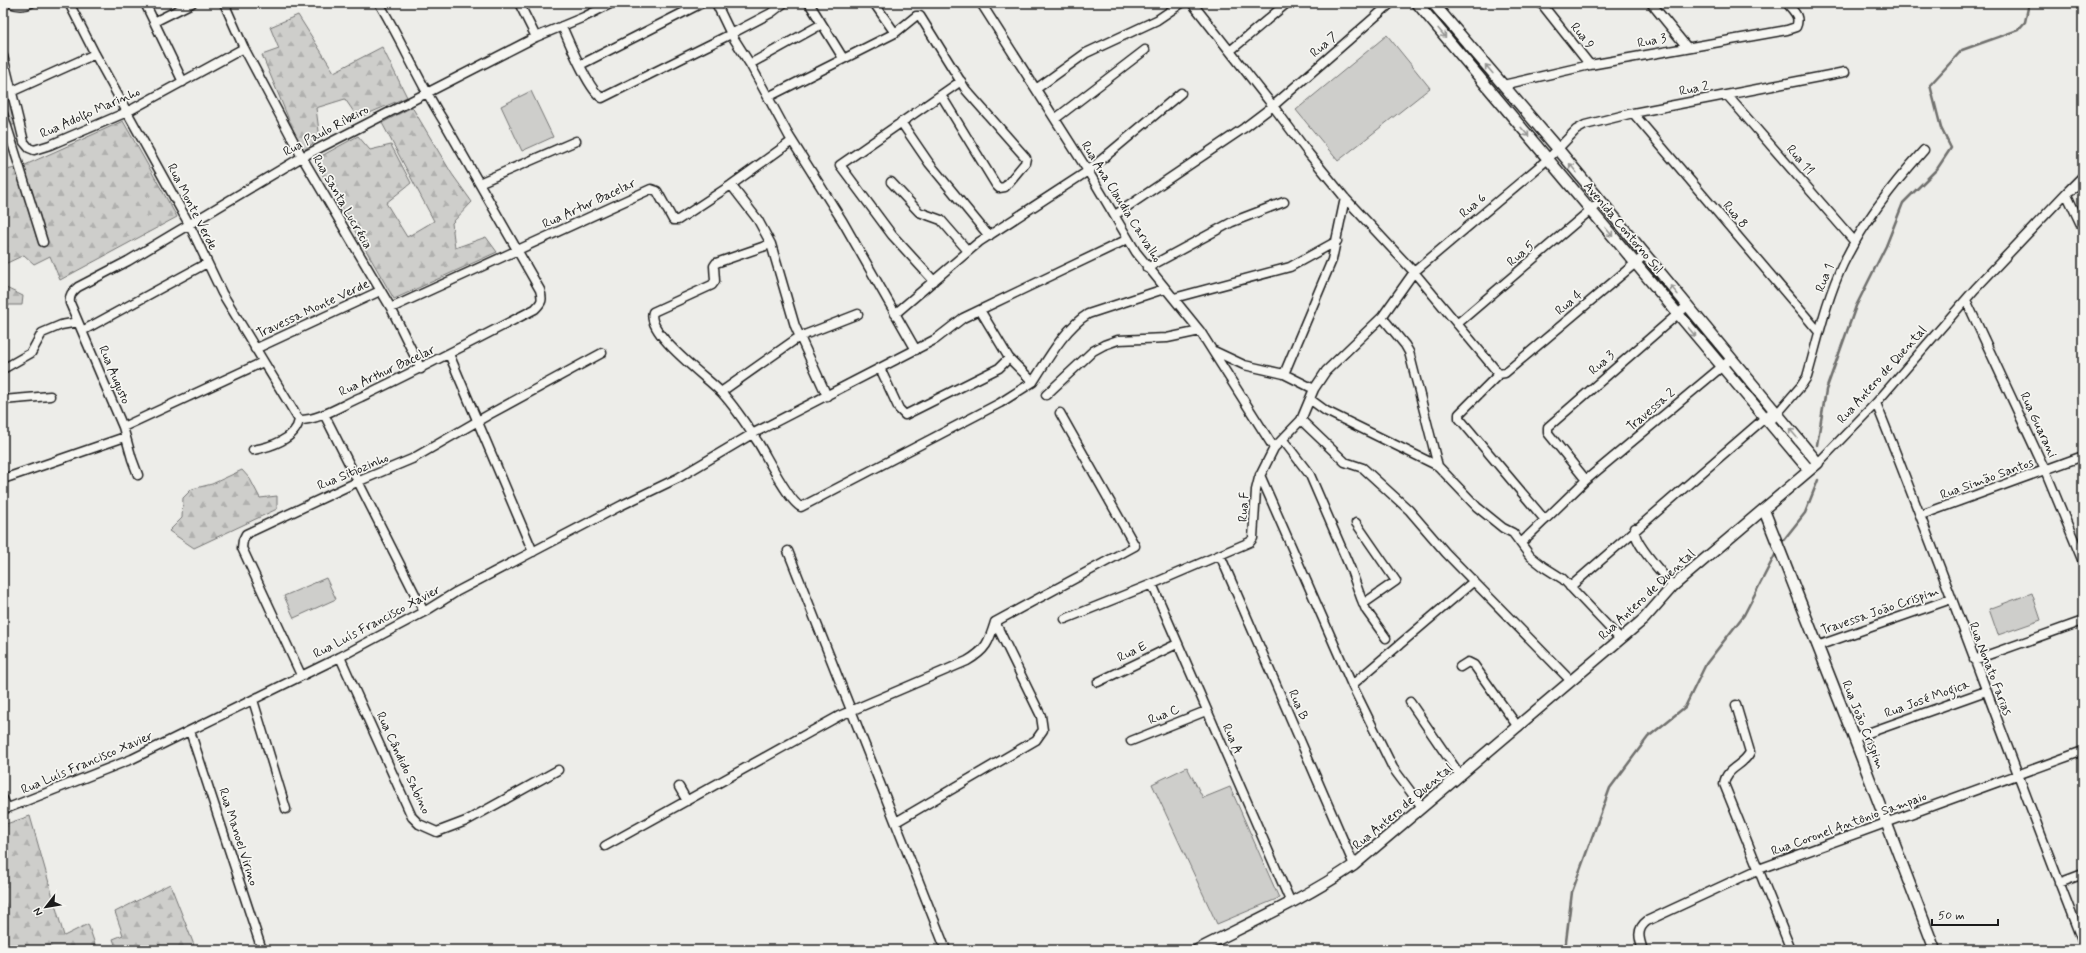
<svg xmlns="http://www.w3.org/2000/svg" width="2086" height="953" font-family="Mynerve,sans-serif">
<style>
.forest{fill:url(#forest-firs);stroke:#757574}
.green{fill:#cececb;stroke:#757574}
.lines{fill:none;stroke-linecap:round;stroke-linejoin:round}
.stream{stroke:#6f6f6d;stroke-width:2.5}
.minor-casing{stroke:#1c1c1c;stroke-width:11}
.tertiary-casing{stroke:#1c1c1c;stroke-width:13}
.minor{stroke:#f6f6f2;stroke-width:8}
.tertiary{stroke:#f6f6f2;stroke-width:10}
.oneway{stroke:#949492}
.labels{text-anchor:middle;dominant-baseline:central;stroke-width:3.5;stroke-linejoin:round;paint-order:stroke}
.street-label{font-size:13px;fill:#1c1c1c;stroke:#f6f6f2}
</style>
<defs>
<pattern id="forest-firs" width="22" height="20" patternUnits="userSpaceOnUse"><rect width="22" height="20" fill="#cececb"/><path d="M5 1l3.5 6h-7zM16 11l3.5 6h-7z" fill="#b0b0ae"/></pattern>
</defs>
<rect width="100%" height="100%" fill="#edede9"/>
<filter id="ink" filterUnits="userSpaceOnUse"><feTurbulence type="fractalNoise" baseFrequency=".025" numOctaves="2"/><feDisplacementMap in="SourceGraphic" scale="8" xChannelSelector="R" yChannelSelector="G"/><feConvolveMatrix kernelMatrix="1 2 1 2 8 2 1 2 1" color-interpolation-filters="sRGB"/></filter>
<g filter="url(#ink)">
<!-- forest -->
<path class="forest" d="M298,15L334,72L382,47L407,97L358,118L345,99L316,108L320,139L302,151L262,55L279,49L270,27Z
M3,68L19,123L3,128Z
M412,107L452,174L472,202L452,223L455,248L486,237L497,252L394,299L314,160L358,136L370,150L391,145L411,183L386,203L407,237L434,221L382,123Z
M123,121L177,217L60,280L50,256L34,264L24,255L5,264L4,287L23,296L22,305H9L3,310V171L23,166Z
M242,470L250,479L260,498L277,496V509L194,548L169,531L182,518L183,498L192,489L212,484Z
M30,816L64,936L88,924L97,950H3V825Z
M170,884L194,945L183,950H117L113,939L123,935L115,912Z"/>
<!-- green -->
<path class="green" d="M1387,35L1430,88L1338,161L1296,110Z
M531,91L553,137L522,151L501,106Z
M326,578L336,599L294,618L284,596Z
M2032,593L2041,620L1998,635L1989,609Z
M1187,767L1203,798L1230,787L1279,898L1217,924L1152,784Z"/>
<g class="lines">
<!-- stream -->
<path class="stream" d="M1817,445L1826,390L1856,306L1886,246L1903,203L1937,169L1951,148L1941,128L1930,85L1962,50L2018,30L2025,22L2029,3
M1782,542L1805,513L1818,480
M1565,950L1572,892L1610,788L1648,737L1685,707L1706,664L1744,615L1775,555"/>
<defs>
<path id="minor" d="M3,3H4
M10,3C17,6 24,7 31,3
M69,3L95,54L189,224L222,293L299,420
M145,3L183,82
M224,3L244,48L302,157L391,308L421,369
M519,3L536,37
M716,3L731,34L750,64L789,136L843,222L916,350
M809,3L843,58
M874,3L895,33
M981,3L1088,171L1136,252L1200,331L1274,448
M1192,3L1273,106L1309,154L1345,198L1414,272L1499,374L1505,373L1645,255
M1541,3L1590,65
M1651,3L1686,46
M154,22L192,3
M562,26C569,42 589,91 602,98L731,34L771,13L784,3
M1230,51L1287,3
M3,56L24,142L29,148L34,150L50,145L127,112L244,48
M750,64L822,24
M580,65L702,3
M1503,85L1590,65L1787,30L1796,27C1801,16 1793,11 1787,3
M1036,89L1086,53L1157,20L1182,3
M13,91L95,54
M1727,95L1855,242
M768,97L895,33L916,16H920L966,90L1026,158L1025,163L1005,187L999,188L996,185L941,95
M1633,113L1819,332
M3,114L43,242
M1055,119L1145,50
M901,122L929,163L989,236
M2083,176L2066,193L2083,229
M891,182L919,212L941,220L968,251
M479,183L576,141
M731,185L758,220L771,244L795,326L827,396
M1115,215L1244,128L1273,106L1391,3
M771,244L716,263L714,266L715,281L712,285L653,312C645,333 708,378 722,393C736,408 748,427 759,444C767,457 789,502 801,507L1000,403L1033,382C1048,359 1065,328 1088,314L1164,289
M1147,268L1232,222L1284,202
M934,281L892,235L840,165L961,81
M1174,298L1290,267L1337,241
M1966,300L2045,470L2083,562
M391,308L651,189L657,191L673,220H678L731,185L792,141
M895,314L979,242L1088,171L1181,93
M1382,317L1405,345L1409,352L1438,466
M1457,324L1601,201
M82,331L207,263
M255,349L380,291
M1212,350L1244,365L1284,374L1314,389
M449,354L533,552
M1009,358L1033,382
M880,368L899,409L905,415L999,368L1009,358L980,310
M3,369L31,353L42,333L61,325L78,322
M1284,374L1332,260L1345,198
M1499,374L1459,414V418L1545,520
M721,392L799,337L858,314
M1046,395L1093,351L1104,345L1118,340L1167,338L1200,331
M3,400L50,396
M1311,400L1326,411L1438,466L1477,507L1503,528L1513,533L1530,556L1544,567L1563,579L1620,639
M1876,403C1948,582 2012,764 2083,943
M324,414L424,612
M1301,420L1345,462L1363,468L1409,510L1446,553L1571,681
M1769,423L1801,386L1807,377C1818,339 1826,300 1843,264C1863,223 1893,184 1924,150
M123,427L263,362
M1283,440L1310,475L1351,570L1361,598L1366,610L1386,638
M253,450C270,447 296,439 299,420C320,420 342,405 361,397C420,369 477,339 535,309C542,302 543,300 540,290L443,120C419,82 402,41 379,3
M1818,463L1876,403L1975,289L2066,193L2083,183
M138,475L132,459L123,427L70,303C69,295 72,292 78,287L128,261L302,157L536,37L584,17L612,3
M1260,475L1352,685L1393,768L1422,807
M3,479L125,437
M1586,480L1548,433V427L1687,306
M1921,515L2083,456
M1356,523L1396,581L1363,604
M1635,528C1631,541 1664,575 1673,586
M1521,543L1586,480L1731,359
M788,551L946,950
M1220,555L1354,865
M1152,584L1291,903
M1570,587L1774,410
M1065,619L1152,584L1250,542L1253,538L1256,490L1259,478L1274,448L1301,420L1314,389L1326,371L1382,317L1414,272L1548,159L1576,130L1585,125L1633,113L1845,72
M1817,646L1951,599
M340,657L412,817L419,824L437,832L466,821L558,770
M1974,660L2083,621
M1460,667L1468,662L1474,665L1518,727
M301,675L242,548L243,540L246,534L357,482L412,459L490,414L602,353
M1098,682L1177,644
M1352,685L1474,581
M253,700L286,809
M1410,702L1460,775
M1736,705L1750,752C1744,766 1726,767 1724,784L1791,950
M190,731L262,950
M1854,738L1986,691
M1131,741L1206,711
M679,787L687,801
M3,799L7,808
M3,810L132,759L340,657L424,612L456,592L622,505L678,478L752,434L936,339L963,318L1128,239
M896,822L1036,740L1043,730L1041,716L995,622
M605,846L839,716L967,661C986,650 989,642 995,622L1135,546L1060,413
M2059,883L2083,874
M1643,950C1639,939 1636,929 1647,921L1759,869L2083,751"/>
<path id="tertiary" d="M1417,3L1809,470
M1764,510L1854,738L1935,950
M1197,950C1250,923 1304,899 1354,865L1644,619L1673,586L1818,463L1558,149L1433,3"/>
</defs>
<!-- minor casing -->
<use href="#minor" class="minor-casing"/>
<!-- tertiary casing -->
<use href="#tertiary" class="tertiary-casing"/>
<!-- minor -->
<use href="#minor" class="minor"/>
<!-- tertiary -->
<use href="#tertiary" class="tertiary"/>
</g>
<!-- one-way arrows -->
<defs><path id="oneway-shaft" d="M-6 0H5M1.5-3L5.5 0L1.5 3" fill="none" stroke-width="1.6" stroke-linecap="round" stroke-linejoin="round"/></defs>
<g class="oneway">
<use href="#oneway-shaft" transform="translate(1442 33) rotate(50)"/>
<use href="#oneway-shaft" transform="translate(1489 69) rotate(-130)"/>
<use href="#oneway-shaft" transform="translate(1525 132) rotate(50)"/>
<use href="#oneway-shaft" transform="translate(1573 168) rotate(-129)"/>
<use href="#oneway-shaft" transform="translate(1609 232) rotate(50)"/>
<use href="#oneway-shaft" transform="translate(1674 290) rotate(-130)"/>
<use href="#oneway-shaft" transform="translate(1692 332) rotate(50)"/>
<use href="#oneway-shaft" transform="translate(1793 433) rotate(-130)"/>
</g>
</g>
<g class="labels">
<!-- street labels -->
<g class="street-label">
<text transform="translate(1582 36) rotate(51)">Rua 9</text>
<text transform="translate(1652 41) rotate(-11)">Rua 3</text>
<text transform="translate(1324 45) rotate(-41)">Rua 7</text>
<text transform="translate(1694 89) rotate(-11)">Rua 2</text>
<text transform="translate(90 113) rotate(-24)">Rua Adolfo Marinho</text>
<text transform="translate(326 131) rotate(-28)">Rua Paulo Ribeiro</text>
<text transform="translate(1800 160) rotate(49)">Rua 11</text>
<text transform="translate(342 202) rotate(60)">Rua Santa Lucrécia</text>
<text transform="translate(1121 202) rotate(58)">Rua Ana Claudia Carvalho</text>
<text transform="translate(589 204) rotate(-25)">Rua Artur Bacelar</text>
<text transform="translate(1473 206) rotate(-40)">Rua 6</text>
<text transform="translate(192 207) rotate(63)">Rua Monte Verde</text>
<text transform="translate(1735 215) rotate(50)">Rua 8</text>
<text transform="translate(1623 228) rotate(50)">Avenida Contorno Sul</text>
<text transform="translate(1521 254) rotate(-40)">Rua 5</text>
<text transform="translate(1825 278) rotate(-69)">Rua 1</text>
<text transform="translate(1569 303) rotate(-40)">Rua 4</text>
<text transform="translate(313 309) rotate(-25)">Travessa Monte Verde</text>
<text transform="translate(1602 363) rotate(-41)">Rua 3</text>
<text transform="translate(387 371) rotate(-25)">Rua Arthur Bacelar</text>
<text transform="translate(114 375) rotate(67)">Rua Augusto</text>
<text transform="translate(1882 375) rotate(-48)">Rua Antero de Quental</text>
<text transform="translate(1651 410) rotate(-40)">Travessa 2</text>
<text transform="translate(2038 425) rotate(65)">Rua Guarani</text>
<text transform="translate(353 472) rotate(-23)">Rua Sitiozinho</text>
<text transform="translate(1987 479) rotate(-20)">Rua Simão Santos</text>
<text transform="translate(1244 507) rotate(-87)">Rua F</text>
<text transform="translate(1647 595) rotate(-43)">Rua Antero de Quental</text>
<text transform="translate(1880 611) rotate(-19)">Travessa João Crispim</text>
<text transform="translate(377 622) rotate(-28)">Rua Luís Francisco Xavier</text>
<text transform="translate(1132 652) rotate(-26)">Rua E</text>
<text transform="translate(1990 669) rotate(69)">Rua Nonato Farias</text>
<text transform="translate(1927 699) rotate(-20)">Rua José Mogica</text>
<text transform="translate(1298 705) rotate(67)">Rua B</text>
<text transform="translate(1164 715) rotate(-22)">Rua C</text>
<text transform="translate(1863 725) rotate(68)">Rua João Crispim</text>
<text transform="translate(1232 739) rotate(66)">Rua A</text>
<text transform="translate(87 763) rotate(-23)">Rua Luís Francisco Xavier</text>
<text transform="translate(403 763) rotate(65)">Rua Cândido Sabino</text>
<text transform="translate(1403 807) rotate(-40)">Rua Antero de Quental</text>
<text transform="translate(1849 824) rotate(-20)">Rua Coronel Antônio Sampaio</text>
<text transform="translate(238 837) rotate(72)">Rua Manoel Virino</text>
</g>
</g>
<!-- margin -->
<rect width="2086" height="953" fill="none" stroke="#f6f6f2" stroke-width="16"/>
<rect x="8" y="8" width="2070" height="937" fill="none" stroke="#1c1c1c" stroke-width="1.5" filter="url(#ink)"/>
<!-- north arrow -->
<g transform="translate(46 907) rotate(239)" stroke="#f6f6f2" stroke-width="3" paint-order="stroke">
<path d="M0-3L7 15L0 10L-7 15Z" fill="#1c1c1c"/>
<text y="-6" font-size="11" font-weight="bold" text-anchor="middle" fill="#1c1c1c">N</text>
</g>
<!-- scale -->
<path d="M1932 919v6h66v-6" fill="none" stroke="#1c1c1c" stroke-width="2"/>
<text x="1938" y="919" font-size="12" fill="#1c1c1c" stroke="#f6f6f2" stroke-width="3" paint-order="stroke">50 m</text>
</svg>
